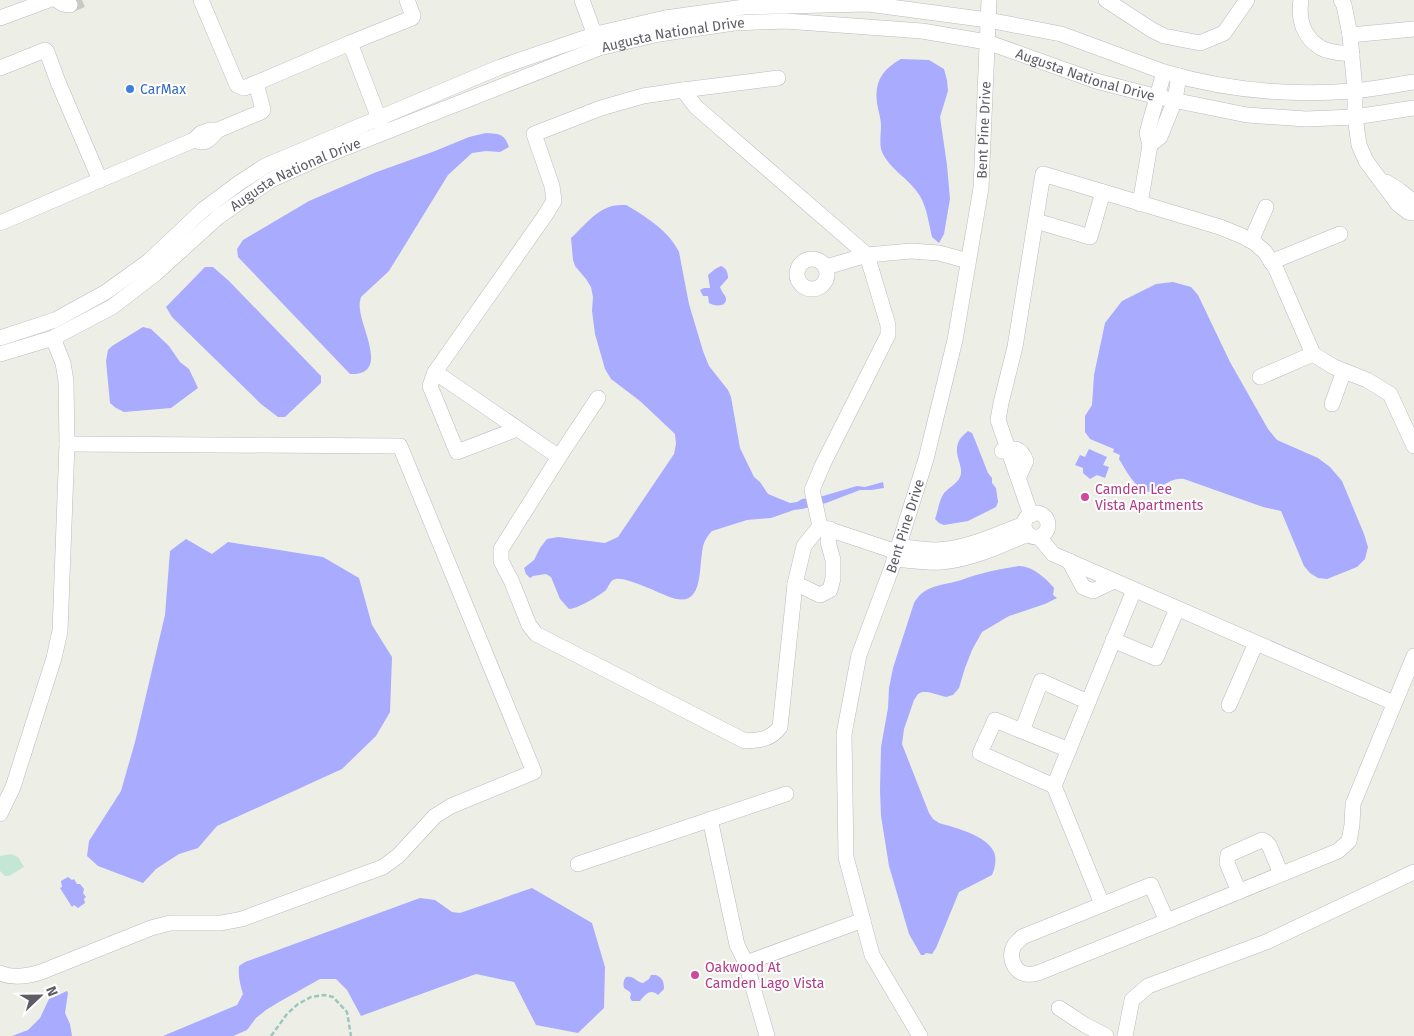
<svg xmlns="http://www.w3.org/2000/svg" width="1414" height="1036" font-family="'Fira Sans',sans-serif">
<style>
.green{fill:#c3e6d5}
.water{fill:#a8abfe}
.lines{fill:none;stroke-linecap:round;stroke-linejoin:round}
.minor-tunnel{stroke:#c9cac6;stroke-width:15;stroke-dasharray:15 8;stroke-linecap:butt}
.minor-casing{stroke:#bbbac1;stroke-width:16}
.path{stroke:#9cc7bf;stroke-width:2.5;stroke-dasharray:5 2.5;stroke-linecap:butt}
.minor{stroke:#fff;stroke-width:15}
.shop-dot{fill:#3f7fe0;stroke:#fff;stroke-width:2}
.hotel-dot{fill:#d1479c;stroke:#fff;stroke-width:2}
.labels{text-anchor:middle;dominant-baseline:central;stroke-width:4;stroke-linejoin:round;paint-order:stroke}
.street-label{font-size:14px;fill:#5e5d66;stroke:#fff}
.shop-label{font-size:14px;fill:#366cbe;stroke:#fff;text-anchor:start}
.hotel-label{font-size:14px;fill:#b23c85;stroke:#fff;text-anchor:start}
</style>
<rect width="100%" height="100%" fill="#edefe6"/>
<!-- green -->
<path class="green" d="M11,854L18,857L24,867L9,876H5L0,871V856Z"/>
<!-- water -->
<path class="water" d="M901,59L929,60L944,69L947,80L948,91L940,117L947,165L950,199L944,234L939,243L932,237C929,224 927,208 920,196C910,179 890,170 882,152C879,144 881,134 881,126C881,118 878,110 877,103C874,81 883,69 901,59Z
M486,133C499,134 504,133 509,147L500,152L486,151L472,153L448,175L389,271L361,297C360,301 359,305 360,309C361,329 390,376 350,374L238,257L237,249L243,240L309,201L374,173L435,151L469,137Z
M626,205C645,216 669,231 679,252L689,304L703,351L709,366L728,390L731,397L740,448L754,477L760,482L768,494L790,503L797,502L802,499L823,496L857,486L865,487L883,482L884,488L871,490H860L826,503L802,509L794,510L771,518L747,520L712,531C709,534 706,538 704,543C697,565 707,613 667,596C657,592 626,577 616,579C610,580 609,586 606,590C599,596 577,609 569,609L560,599L551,577L546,574L533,576L530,578L526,574L524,568L534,560L540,548L547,539L558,537L605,543L618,537L674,454L676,444L675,434L640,401L611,379L605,369L595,334L592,311L593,297L591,287L586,279L575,266L573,260L571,238C583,227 593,213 609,207C614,205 621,205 626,205Z
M721,266C726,268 728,272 728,278L720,287C721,291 725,295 726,298C727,308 714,306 709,303L708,296H703L700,290L704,288H710L708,275L715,269Z
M205,267H213L229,281L321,376V383L285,417H278L261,404L172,317L166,307Z
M1173,282L1191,287L1198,295L1230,362L1268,429L1277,440L1318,458L1330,467L1342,481L1364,534L1368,547L1365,559L1357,567L1327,579L1318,578L1310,573L1304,566L1281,511L1263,507L1184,479C1169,477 1161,490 1147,492C1133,485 1127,472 1119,459L1120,455L1113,452L1114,449L1090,439L1085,432V416L1092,405L1094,375L1105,323L1122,301L1156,284Z
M143,327L151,329L169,346L180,362L189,369L198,388L171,408L124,412L116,408L110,403L106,361L108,350L112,346Z
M968,431L972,433L975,440L988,473L992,478V483L996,488L998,502L996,507L968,521L944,525L939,523L935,519C938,511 939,500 944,493C949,487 957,484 960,477C965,466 951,454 960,439C962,436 965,434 968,431Z
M1089,449L1107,457L1103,465L1109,467L1105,478L1097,475L1090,479L1083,473V468L1075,465L1080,455L1085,457Z
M186,539L212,554L228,542L323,557L359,578L372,625L392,657L390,712L376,736L342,769L217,826L198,848L179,854L156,869L143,883L98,866L87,856L89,841L121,791L135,742L165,615L170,551Z
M1019,566C1032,566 1046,578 1054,588L1053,595L1057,598L1045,604L1009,616L982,632L972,650L965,668L959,688L953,695L946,697L928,692H922L918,694L914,700L904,729L902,744L929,813L933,819L939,823C956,828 986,835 994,852C997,860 995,868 992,875L959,892L936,948L932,954L926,953L924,955H921L909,934L889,866L881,816L880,790L881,747L888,708L889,688L893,668L914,603C924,586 938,586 954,582C963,580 971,576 980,574C993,570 1006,568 1019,566Z
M68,877L72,880L74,879L77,884H80L84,889L83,893L86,897L84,899L85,903L78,908L74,905L72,907L60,888L62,887L61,881Z
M532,888L592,923L605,967L604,1008L578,1033L536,1025L514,982L476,974L361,1016L347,990L336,979H320L279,1002L266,1010L256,1018L247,1030L233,1036H163L237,1005L243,994C240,984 238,976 239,966L245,962L420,898L435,900L452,912L460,913Z
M651,975H656C663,978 664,982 664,989L658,995C650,988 645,995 640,1001H632L630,998L631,994L630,992L624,988C623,984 623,981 626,977C634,975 636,982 643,983L649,979Z
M67,991L68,993L65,1013L70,1024L72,1036H12L28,1030L40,1018L49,999Z"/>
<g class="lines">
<!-- minor-tunnel -->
<path class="minor-tunnel" d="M70,5L82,0"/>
<defs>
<g id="minor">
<path d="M57,0L63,4L70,5"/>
<path d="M201,0L237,85L244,88L256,83"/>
<path d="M582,0L598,44"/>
<path d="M1106,0L1152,30L1164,36L1200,43L1224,33L1247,0"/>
<path d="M1301,0C1298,19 1303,37 1321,48C1330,53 1342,53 1352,54"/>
<path d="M1341,0L1344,5L1350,35L1355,91V117L1359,145L1366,161L1398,204L1408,212L1414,213"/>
<path d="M0,18L49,0"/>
<path d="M1350,35L1414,29"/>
<path d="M350,43L412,18L413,16L407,0"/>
<path d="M0,68L45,50L47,52L58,82L100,180L0,223"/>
<path d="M683,90L778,78"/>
<path d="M218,130C210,139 207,145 194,140L201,133L210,130H218L261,112L263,110L256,83L350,43L383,129"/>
<path d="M1150,145L1160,137L1175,100L1179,76"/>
<path d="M100,180L194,140"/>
<path d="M1386,182L1399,190L1414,202"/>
<path d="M1140,204L1150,145L1147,133L1164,72"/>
<path d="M1036,221L1090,237L1103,192"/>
<path d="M1251,241L1266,207"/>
<circle cx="812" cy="274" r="15"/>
<path d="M1271,262L1340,234"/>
<path d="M826,267L867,255L911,251L939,253L968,261"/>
<path d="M0,338L55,320L106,292L149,261L204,209L239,183L265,166L500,67L596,34L665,18L744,7L868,4L988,20L1061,34L1164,72C1225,90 1290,96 1353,91C1374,89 1394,85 1414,82"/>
<path id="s1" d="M0,354L53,338L112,307L155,274L218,217L271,180L322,157L599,48L659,34L734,23L785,21L922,31L987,42L1096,81L1158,97L1247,115L1306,119L1355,117L1414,108"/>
<path d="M435,372L430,386L457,452L517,429"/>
<path d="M1260,377L1313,354"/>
<path d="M1332,404L1344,371"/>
<path d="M1002,451C1015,447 1021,448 1026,461L1019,476"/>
<path d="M559,457L435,372L544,217L554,201L552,186L534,134L601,108L643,96L683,90L696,107L867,255L888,325V335L823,464L812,490L820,526L804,546L795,584L780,727C770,740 760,740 745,741L536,634L529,625L511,580L501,561V549L559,457L598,398"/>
<circle cx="1036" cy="525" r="12"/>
<path d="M1031,515L998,420L1001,403L1015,347L1043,174L1220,227L1242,236L1255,243L1265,252L1276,269L1313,354L1334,367L1367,380L1390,394L1414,446"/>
<path d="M822,527L897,552"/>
<path d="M1039,537L1053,554L1394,703"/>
<path d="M898,546C911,548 924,550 937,550C967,549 997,534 1024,524"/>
<path d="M894,559C910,560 926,563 942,562C972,559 1000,546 1028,534"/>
<path d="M1069,561L1083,587L1093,591L1114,581"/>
<path d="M795,584C804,586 812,592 820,595L830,590L833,578V560L828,542L830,529"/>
<path d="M1113,640L1156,658L1177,609"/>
<path d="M1229,705L1256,643"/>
<path d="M1022,731L1041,681L1088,702"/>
<path d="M1054,786L980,753L995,720L1069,750"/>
<path d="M0,814L13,787L54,658L60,631L67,444L66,381L63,363L53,338"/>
<path d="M710,819L737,945L746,963L767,1036"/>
<path d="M578,864L786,794"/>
<path d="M1239,892L1227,863L1228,855L1262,840L1266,842L1269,845L1281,874"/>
<path d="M1102,904L1054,786L1134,590"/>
<path d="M1167,921L1038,973C1034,974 1030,975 1026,974C1014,972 1008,957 1014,946C1015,943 1020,940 1022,937L1151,885L1167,921L1338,851L1349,841L1352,825L1353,804L1414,656"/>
<path d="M746,963L863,920"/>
<path d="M0,973C13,979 28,976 41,972L151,928L170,923H221L242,919L383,867L398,856L435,816L451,806L534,772L400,446L67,444"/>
<path d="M1059,1008L1085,1025L1106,1036"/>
<path id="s2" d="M920,1036L872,955L846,857L844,734L859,655L892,567L926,459L955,340L981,188L989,0"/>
<path d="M1125,1036L1132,1000L1148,986L1266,942L1414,872"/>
</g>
</defs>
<!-- minor casing -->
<use href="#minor" class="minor-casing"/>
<!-- path -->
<path class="path" d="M271,1036L287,1014L298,1004L311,997L324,995L333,997L347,1012L351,1036"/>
<!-- minor -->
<use href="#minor" class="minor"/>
</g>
<!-- markers -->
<circle class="shop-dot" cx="130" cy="89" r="5"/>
<g class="hotel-dot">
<circle cx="1085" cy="497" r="5"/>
<circle cx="695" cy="975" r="5"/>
</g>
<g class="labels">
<!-- street labels -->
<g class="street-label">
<text stroke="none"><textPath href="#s1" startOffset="755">Augusta National Drive</textPath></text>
<text stroke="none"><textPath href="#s1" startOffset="1175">Augusta National Drive</textPath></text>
<text stroke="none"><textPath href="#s2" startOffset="941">Bent Pine Drive</textPath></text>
<text stroke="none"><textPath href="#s1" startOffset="350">Augusta National Drive</textPath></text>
<text stroke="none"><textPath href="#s2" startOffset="536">Bent Pine Drive</textPath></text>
</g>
<!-- shop labels -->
<g class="shop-label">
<text x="140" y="89">CarMax</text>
</g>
<!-- hotel labels -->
<g class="hotel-label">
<text x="1095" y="489">Camden Lee<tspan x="1095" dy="16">Vista Apartments</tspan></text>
<text x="705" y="967">Oakwood At<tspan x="705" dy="16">Camden Lago Vista</tspan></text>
</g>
</g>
<!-- north arrow -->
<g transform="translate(40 996) rotate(68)" stroke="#ffffff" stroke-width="4" paint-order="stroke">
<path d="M0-4L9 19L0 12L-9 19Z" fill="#5e5d66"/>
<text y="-8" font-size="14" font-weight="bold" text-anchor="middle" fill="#5e5d66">N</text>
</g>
</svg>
